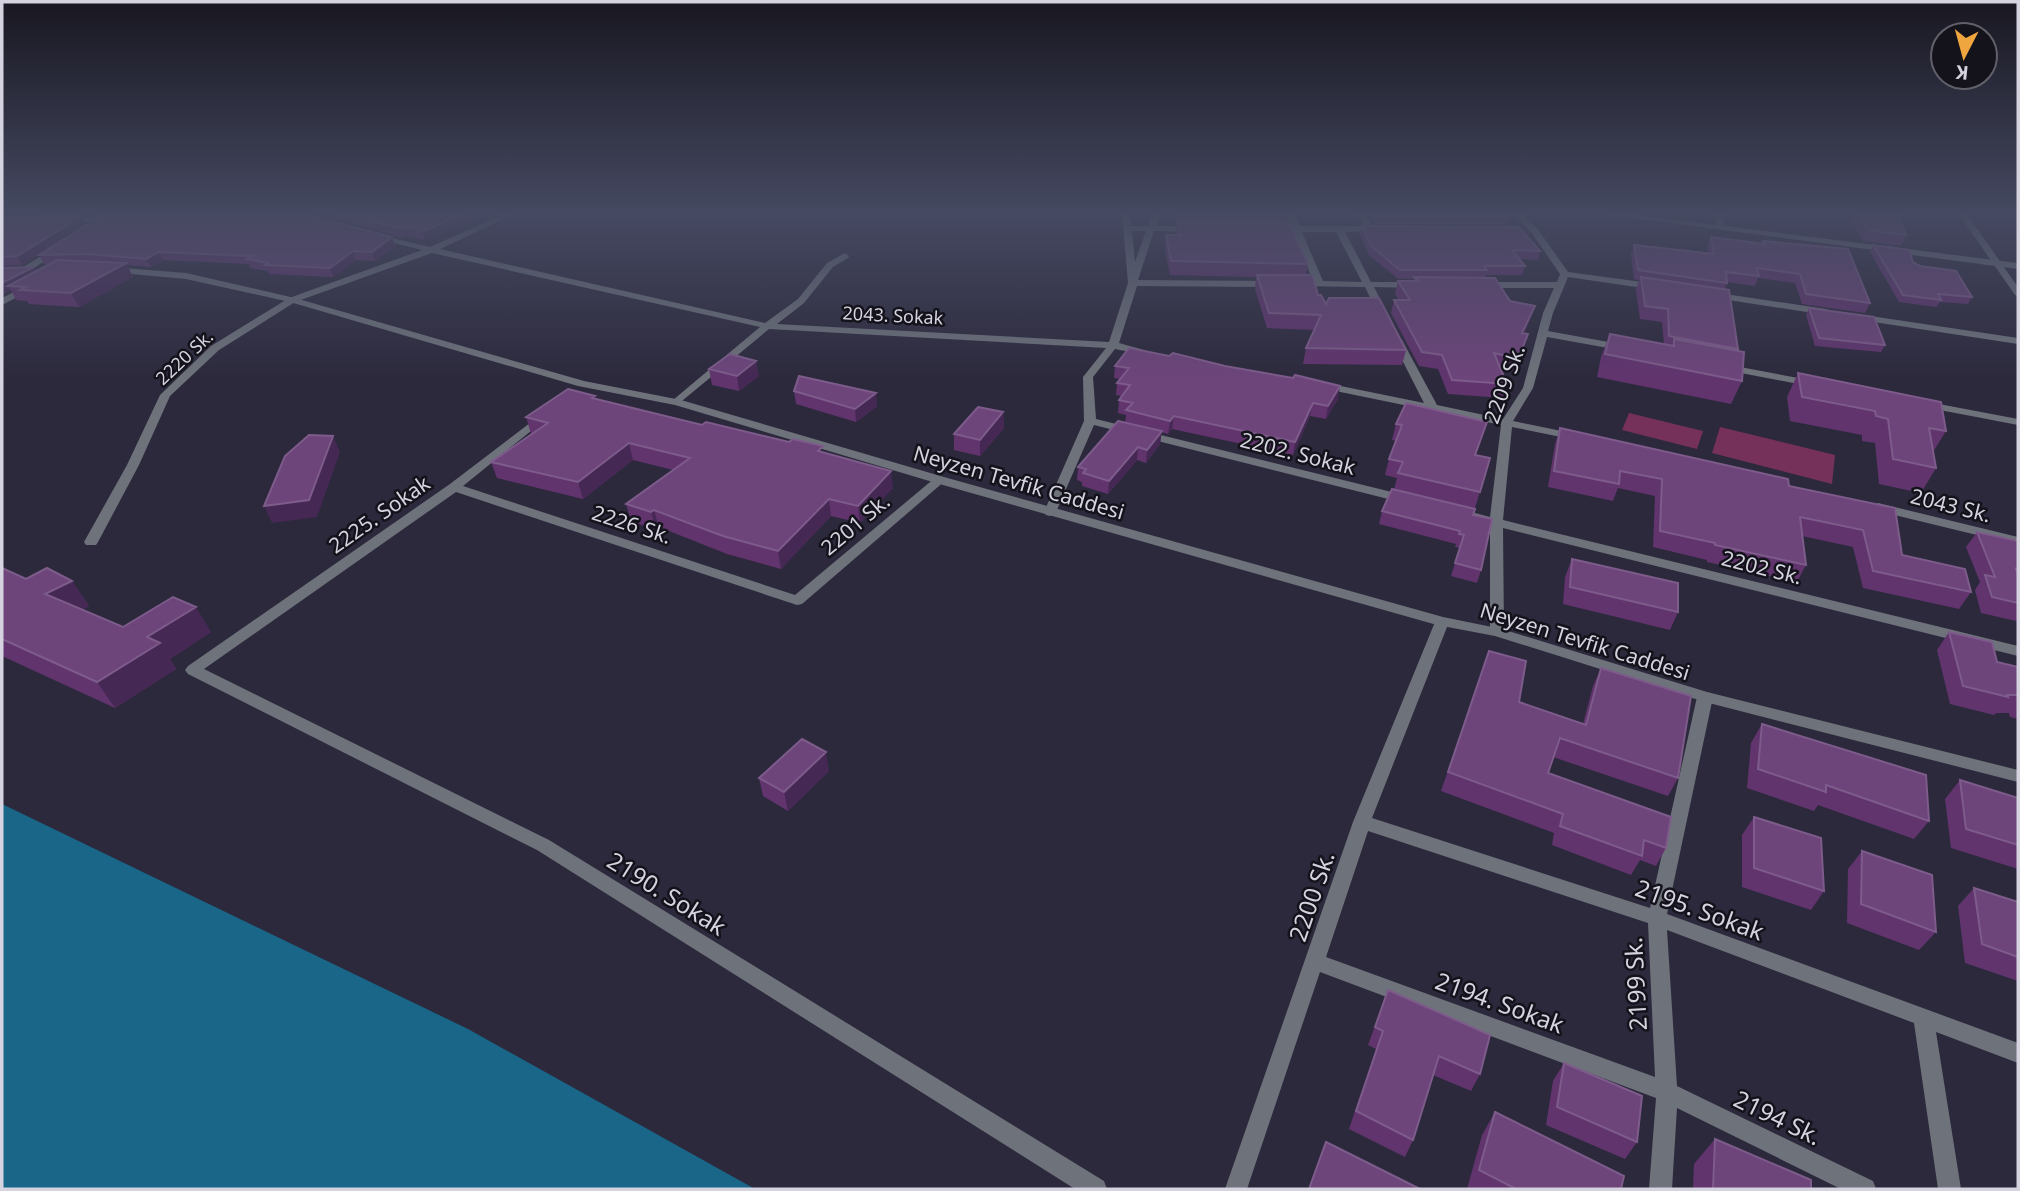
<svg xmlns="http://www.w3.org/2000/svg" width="2020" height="1191" font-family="'Noto Sans',sans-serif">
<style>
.green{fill:#753159}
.water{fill:#196689}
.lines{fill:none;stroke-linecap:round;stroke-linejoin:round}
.minor{fill:#6e737b;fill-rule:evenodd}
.tertiary{fill:#6e737b;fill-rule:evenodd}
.wall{fill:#61346e}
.shaded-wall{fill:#462855}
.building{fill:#6d457b;stroke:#7d5b8a;stroke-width:2}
.labels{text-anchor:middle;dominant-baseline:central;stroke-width:5;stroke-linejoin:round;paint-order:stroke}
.far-street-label{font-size:18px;fill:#d4d3df;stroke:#14131b}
.street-label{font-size:21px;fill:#d4d3df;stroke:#14131b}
.near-street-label{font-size:24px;fill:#d4d3df;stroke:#14131b}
</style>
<rect width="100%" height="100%" fill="#2c293c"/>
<!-- green -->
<path class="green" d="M1629,413L1703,431L1697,449L1622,430Z
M1720,427L1835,455L1832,484L1712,453Z"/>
<!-- water -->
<path class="water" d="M2,804L468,1029L755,1189H2Z"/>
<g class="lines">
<!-- minor -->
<path class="minor" d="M506,213H517L440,249L765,323L798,299L827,263L845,253L849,256L848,258L833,267L804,303L777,324L1109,342L1128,283L1122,213H1130L1131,226H1148L1152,213H1160L1156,226H1193L1197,229L1193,232L1154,231L1138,280L1273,281L1278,284L1273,287L1137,286L1119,343L1151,352L1146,355L1115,349L1093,377L1096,419L1412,497L1414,500L1408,504L1094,425L1056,512L1050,516L1046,515L1044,512L1084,421L1083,377L1106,348L769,329L677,405L671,402L673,400L760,327L432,253L295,302L219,350L170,396L139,465L98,542L96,545H86L84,542L127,465L160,395L211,346L289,298L422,250L374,238V234L430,247ZM1132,231H1146L1135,262Z
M1286,213H1294L1300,226H1364L1356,213H1364L1373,226L1381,227V231L1345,232L1371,282H1413L1418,285L1413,288L1374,287L1389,316L1384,319L1379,316L1365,287L1294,286L1292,284L1297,281H1313L1293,232H1273L1269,229L1273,226H1291ZM1302,232H1336L1362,282L1323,281Z
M1512,213H1521L1537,228L1568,272L1657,284L1662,287L1657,290L1568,277L1553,313L1548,331L1625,345L1630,348L1625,351L1547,337L1533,388L1513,421L1576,434L1582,437L1576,440L1512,427L1503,520L2018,646V656L1503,528L1504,632L1502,635H1492L1490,632V524L1470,520L1469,517L1475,513L1490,517L1501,425L1321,388L1316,385L1321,382L1424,403L1392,340L1397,337L1402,340L1437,405L1503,419L1523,388L1543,313L1554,288H1482L1477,285L1482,282H1557L1560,274L1531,232Z
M1594,213H1619L1716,225L1714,213H1722L1725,226L2018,263V269Z
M107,217L108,219L104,221L67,222L63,220L67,218Z
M54,248L61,250L28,272H22V268Z
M28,285L33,288L31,290L2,305V298Z
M1712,292L1826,309L1831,312L1826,315L1709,297V293Z
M1857,314L2018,338V344L1854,319V315Z
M1724,364L1814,381L1819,384L1814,387L1720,369L1719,367Z
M1923,401L2018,419V425L1919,406L1917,404Z
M543,413L549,416L547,418L463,486L795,595L936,477L940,476L946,480L802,604L797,605L456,492L204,669L549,840L1104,1181L1107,1189H1075L537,850L188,674L185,670L188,666L450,484Z
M1878,503L2018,537V545L1874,510L1872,507Z
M1442,617L1449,622L1372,818L1650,908L1697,697L1699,693H1711L1713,697L1667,914L2018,1043V1063L1936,1032L1961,1189H1938L1914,1023L1667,930L1677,1086L1873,1181L1876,1189H1841L1677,1108L1672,1189H1649L1656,1098L1320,972L1247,1189H1225L1353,822L1435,622ZM1368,831L1648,923L1655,1077L1326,957Z"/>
<!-- tertiary -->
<path class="tertiary" d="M1958,213H1966L2018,287V296L2015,295Z
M112,267L186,273L295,298L584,381L681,400L944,477L1443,617L1502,629L1707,692L2018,770V782L1705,702L1495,636L1437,625L936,483L675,405L578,386L290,302L186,279L109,272L107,270Z"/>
</g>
<!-- wall -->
<path class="wall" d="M2,213H105L103,214L2,218Z
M303,213H490L425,240L408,236L405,238L317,214Z
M1180,213H1282L1281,220L1308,264L1306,275L1326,304L1406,350L1402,365L1303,364L1306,348L1314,330L1267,328L1255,289L1256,277L1170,275L1165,249L1166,235H1176L1177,220H1181Z
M1366,213H1506L1509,217L1507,224H1374Z
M1852,213H1895L1906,235L1901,246L1863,241L1850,218Z
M2,218L86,225L22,265L2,266Z
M1362,226L1540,251L1538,260L1519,259L1525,266L1522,275H1486L1485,278L1530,319L1524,334V348L1514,372L1501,369L1507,384L1503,398L1448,394L1438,369L1419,366L1391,313L1394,300H1399L1395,294L1398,281H1413L1414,279H1398L1369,255L1360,235Z
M1711,237L1762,244L1763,241L1870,303L1865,313L1802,304L1795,283L1758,278L1755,286L1727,282L1725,289L1738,349L1737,350L1742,381L1731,404L1597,377L1601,357L1610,334L1664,345L1662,322L1640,319L1636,290L1639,280L1634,279L1631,254L1634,245L1708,253L1707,246Z
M1873,245L1913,262L1972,297L1968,304L1940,302L1936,307L1899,302L1870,252Z
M395,246L375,261L356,260L333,277L269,274L268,271L250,268L249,264L164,260L151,267L127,265L133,277L79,307L29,304L27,301L16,300L11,290L2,295V268L34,267L37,271L51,264H44L39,255Z
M1809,308L1885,345L1881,352L1815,346L1806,315Z
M1115,366L1338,399L1326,419L1310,416L1293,455L1172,429L1168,434L1161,432L1160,444L1146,463L1137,460L1108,494L1082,486V482L1077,480L1078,467L1125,423L1126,415L1118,413L1119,400L1121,396L1116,395L1117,383L1120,379L1114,378Z
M709,369L759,376L739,391L712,385Z
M1798,373L1946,431L1933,452L1936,468L1921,493L1879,484L1875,443L1862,441V435L1790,421L1787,397Z
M794,391L877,406L856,422L796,404Z
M595,396L596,399L824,453L893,488L860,523L831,516L781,569L727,554L659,527L656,530L631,521L626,504L673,470L633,460L583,499L497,478L491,462L531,434L526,417Z
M1003,412L1004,428L980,456L954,450V434Z
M1487,422L1476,455L1490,458L1473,515L1481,570L1477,583L1451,576L1460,548L1455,547L1456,544L1379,524L1382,511L1394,489L1397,478L1385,475L1389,459L1396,441L1392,440L1396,424Z
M1560,428L1789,486L1895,508L1902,555L1971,592L1959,609L1863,588L1853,547L1802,536L1806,565L1797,582L1707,562V560L1653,547L1655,496L1618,488L1613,501L1548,487L1555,444Z
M1977,532L2018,541V619L2016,621L1981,613L1975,590L1980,582L1966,547Z
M1572,559L1678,612L1670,630L1563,604L1565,577Z
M2,568L26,579L72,581L89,606L82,610L123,627L211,632L170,659L176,669L115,708L2,656Z
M1949,632L1997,662L2018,667V719L2010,717L2009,713H1996L1994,715L1950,704L1937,650Z
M1489,651L1519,702L1583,724L1593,686L1601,668L1678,778L1668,796L1553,757L1548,773L1666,848L1656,866L1640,860L1631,875L1552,845L1554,833L1441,791Z
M1762,724L1929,821L1914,839L1818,805L1814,811L1747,788L1751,743Z
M829,771L788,811L763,796L759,778Z
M1960,780L2018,798V869L1951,848L1945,799Z
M1754,817L1824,891L1811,910L1742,887V835Z
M1862,851L1936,932L1919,950L1847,923L1848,869Z
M1974,888L2018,902V981L1965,963L1958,906Z
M1388,990L1480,1074L1471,1091L1433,1075L1413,1140L1405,1157L1349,1129L1376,1049L1368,1045Z
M1564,1063L1637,1142L1625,1159L1546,1125L1553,1081Z
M1495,1112L1621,1189H1467L1482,1135Z
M1715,1139L1811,1189H1693L1694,1164Z"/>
<!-- shaded-wall -->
<path class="shaded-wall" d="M467,213H490L425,240L423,231Z
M82,216L86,225L22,265L17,256Z
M405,227L408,236L405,238L402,229Z
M392,237L395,246L375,261L372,252Z
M353,251L356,260L333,277L330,268Z
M159,252L164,260L151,267L146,259Z
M126,263L133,277L79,307L71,293Z
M34,267L39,275L8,286L11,290L2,295V283Z
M1535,306L1530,319L1518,347L1522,333Z
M1528,334L1524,348L1514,372L1518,359Z
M756,361L759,376L739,391L737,376Z
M1340,386L1338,399L1326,419L1328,406Z
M876,393L877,406L856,422L855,409Z
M1313,403L1310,416L1293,455L1295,442Z
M1003,412L1004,428L980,456V440Z
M1174,416L1172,429L1168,434L1170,421Z
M1162,431L1160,444L1146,463L1147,450Z
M333,436L340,452L317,517L272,523L264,506Z
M629,443L633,460L583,499L578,482Z
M1138,447L1137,460L1108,494L1109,481Z
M891,471L893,488L860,523L858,506Z
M829,499L831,516L781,569L778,551Z
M654,510L659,527L656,530L651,512Z
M72,581L89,606L63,620L45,594Z
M196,607L211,632L170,659L176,669L115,708L97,682L147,637Z
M826,752L829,771L788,811L784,792Z"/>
<!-- building -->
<path class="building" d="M106,213H299L392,237L372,252L353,251L330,268L265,265L268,263L247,259L253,256L159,252L146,259L87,254L39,255Z
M340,213H467L423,231L405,227L402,229Z
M1182,213H1282V215H1183Z
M1373,213H1506L1509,217H1376Z
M1858,213L1898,214L1906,235L1868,230Z
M82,216L17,256L2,257V218Z
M1177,220H1288L1308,264L1171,261L1166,235H1181Z
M1362,226L1519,227L1540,251L1512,250L1525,266H1484L1487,270H1400L1371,246Z
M1711,237L1765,244L1763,241L1848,249L1870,303L1806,294L1800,274L1757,268L1759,276L1726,272L1727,283L1638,270L1634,245L1714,254Z
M1873,245L1909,250L1913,262L1920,266L1956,271L1972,297L1938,294L1941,300L1903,295Z
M57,260L126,263L71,293L20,290L26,287L8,286Z
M34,267L2,283V268Z
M1257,275H1312L1318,295H1321L1326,304L1329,298H1379L1406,350L1306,348L1321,315L1269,313Z
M1414,277L1495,278L1510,301L1535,306L1522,333L1528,334L1518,359L1494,353L1507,384L1452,380L1442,355L1422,352L1394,300H1410L1398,281H1418Z
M1641,277L1729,290L1738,349L1669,336L1668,309L1645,306Z
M1809,308L1874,317L1885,345L1819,338Z
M1610,334L1674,346V339L1744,352L1742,381L1605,354Z
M1129,348L1169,356L1173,353L1225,366L1293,378L1295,375L1340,386L1328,406L1313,403L1295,442L1174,416L1170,421L1126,410L1133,403L1119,400L1130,385L1117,383L1129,368L1115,366Z
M730,354L756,361L737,376L709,369Z
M1798,373L1941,402L1946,431L1929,428L1936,468L1893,459L1888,419L1876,416L1875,411L1802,397Z
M799,376L876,393L855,409L794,391Z
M568,389L595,396L592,398L702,425L706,422L789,442L793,439L823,446L818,451L891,471L858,506L829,499L778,551L723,536L654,510L651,512L626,504L690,458L629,443L578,482L491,462L548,423L526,417Z
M1406,403L1487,422L1475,455L1490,458L1480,492L1398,473L1403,462L1389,459L1402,425L1396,424Z
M978,407L1003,412L980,440L954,434Z
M1118,421L1162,431L1147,450L1138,447L1109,481L1083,473L1086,469L1078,467Z
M1560,428L1788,479L1789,486L1895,508L1902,555L1965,569L1971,592L1873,571L1863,530L1800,517L1806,565L1715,545V543L1660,531L1662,479L1620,471L1619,484L1554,471Z
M309,435L333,436L309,500L264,506L285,456Z
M1392,489L1475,509L1473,515L1492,519L1481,570L1455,563L1464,535L1459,534L1460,531L1382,511Z
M1977,532L2018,541V570L2016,569L2018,576V603L1992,597L1985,575L1995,577Z
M1572,559L1678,583V612L1570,587Z
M2,568L26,579L47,568L72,581L45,594L123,627L173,597L196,607L147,637L160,643L97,682L2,639Z
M1949,632L1992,642L1997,662L2018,667V695H2007L2008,697L1963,686Z
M1489,651L1526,661L1519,702L1586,725L1601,668L1691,696L1678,778L1560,738L1548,773L1671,817L1666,848L1644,840L1642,856L1560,826L1563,814L1448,772Z
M1762,724L1926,775L1929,821L1826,785V792L1758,769Z
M802,739L826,752L784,792L759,778Z
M1960,780L2018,798V845L1966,829Z
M1754,817L1821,838L1824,891L1754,868Z
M1862,851L1932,875L1936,932L1861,904Z
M1974,888L2018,902V957L1982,944Z
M1388,990L1490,1035L1480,1074L1439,1056L1413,1140L1356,1111L1383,1031L1375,1027Z
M1564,1063L1642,1096L1637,1142L1557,1107Z
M1495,1112L1624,1176L1621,1189H1516L1479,1170Z
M1715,1139L1811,1180V1189H1713Z
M1326,1142L1420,1189H1309Z"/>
<!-- sky -->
<linearGradient id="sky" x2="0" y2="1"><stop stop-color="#181721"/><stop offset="0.56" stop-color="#454961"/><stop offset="1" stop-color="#454961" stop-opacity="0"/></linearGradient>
<rect width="2020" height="380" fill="url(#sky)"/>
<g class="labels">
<!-- far-street labels -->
<g class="far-street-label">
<text transform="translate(893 315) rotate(3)">2043. Sokak</text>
<text transform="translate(184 357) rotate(-43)">2220 Sk.</text>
</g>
<!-- street labels -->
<g class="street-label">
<text transform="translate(1504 384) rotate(-70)">2209 Sk.</text>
<text transform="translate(1298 453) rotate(14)">2202. Sokak</text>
<text transform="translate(1019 482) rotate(16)">Neyzen Tevfik Caddesi</text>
<text transform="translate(1951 505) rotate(14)">2043 Sk.</text>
<text transform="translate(379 514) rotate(-35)">2225. Sokak</text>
<text transform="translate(632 524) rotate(18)">2226 Sk.</text>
<text transform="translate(855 524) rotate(-40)">2201 Sk.</text>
<text transform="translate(1762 567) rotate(14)">2202 Sk.</text>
<text transform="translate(1585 641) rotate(17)">Neyzen Tevfik Caddesi</text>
</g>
<!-- near-street labels -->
<g class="near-street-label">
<text transform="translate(667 893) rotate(32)">2190. Sokak</text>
<text transform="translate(1311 896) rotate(-71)">2200 Sk.</text>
<text transform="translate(1700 909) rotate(20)">2195. Sokak</text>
<text transform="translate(1635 984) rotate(-93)">2199 Sk.</text>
<text transform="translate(1500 1002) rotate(20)">2194. Sokak</text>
<text transform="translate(1778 1117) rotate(26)">2194 Sk.</text>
</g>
</g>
<!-- border -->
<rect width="2020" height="1191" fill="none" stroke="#d4d3df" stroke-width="7"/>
<!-- north arrow -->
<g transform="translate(1964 56) rotate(186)"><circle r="33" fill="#14131b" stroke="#616069" stroke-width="2"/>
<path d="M0-5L12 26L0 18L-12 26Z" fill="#f0a63e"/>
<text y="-10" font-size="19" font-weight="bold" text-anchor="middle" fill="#d4d3df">K</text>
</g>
</svg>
